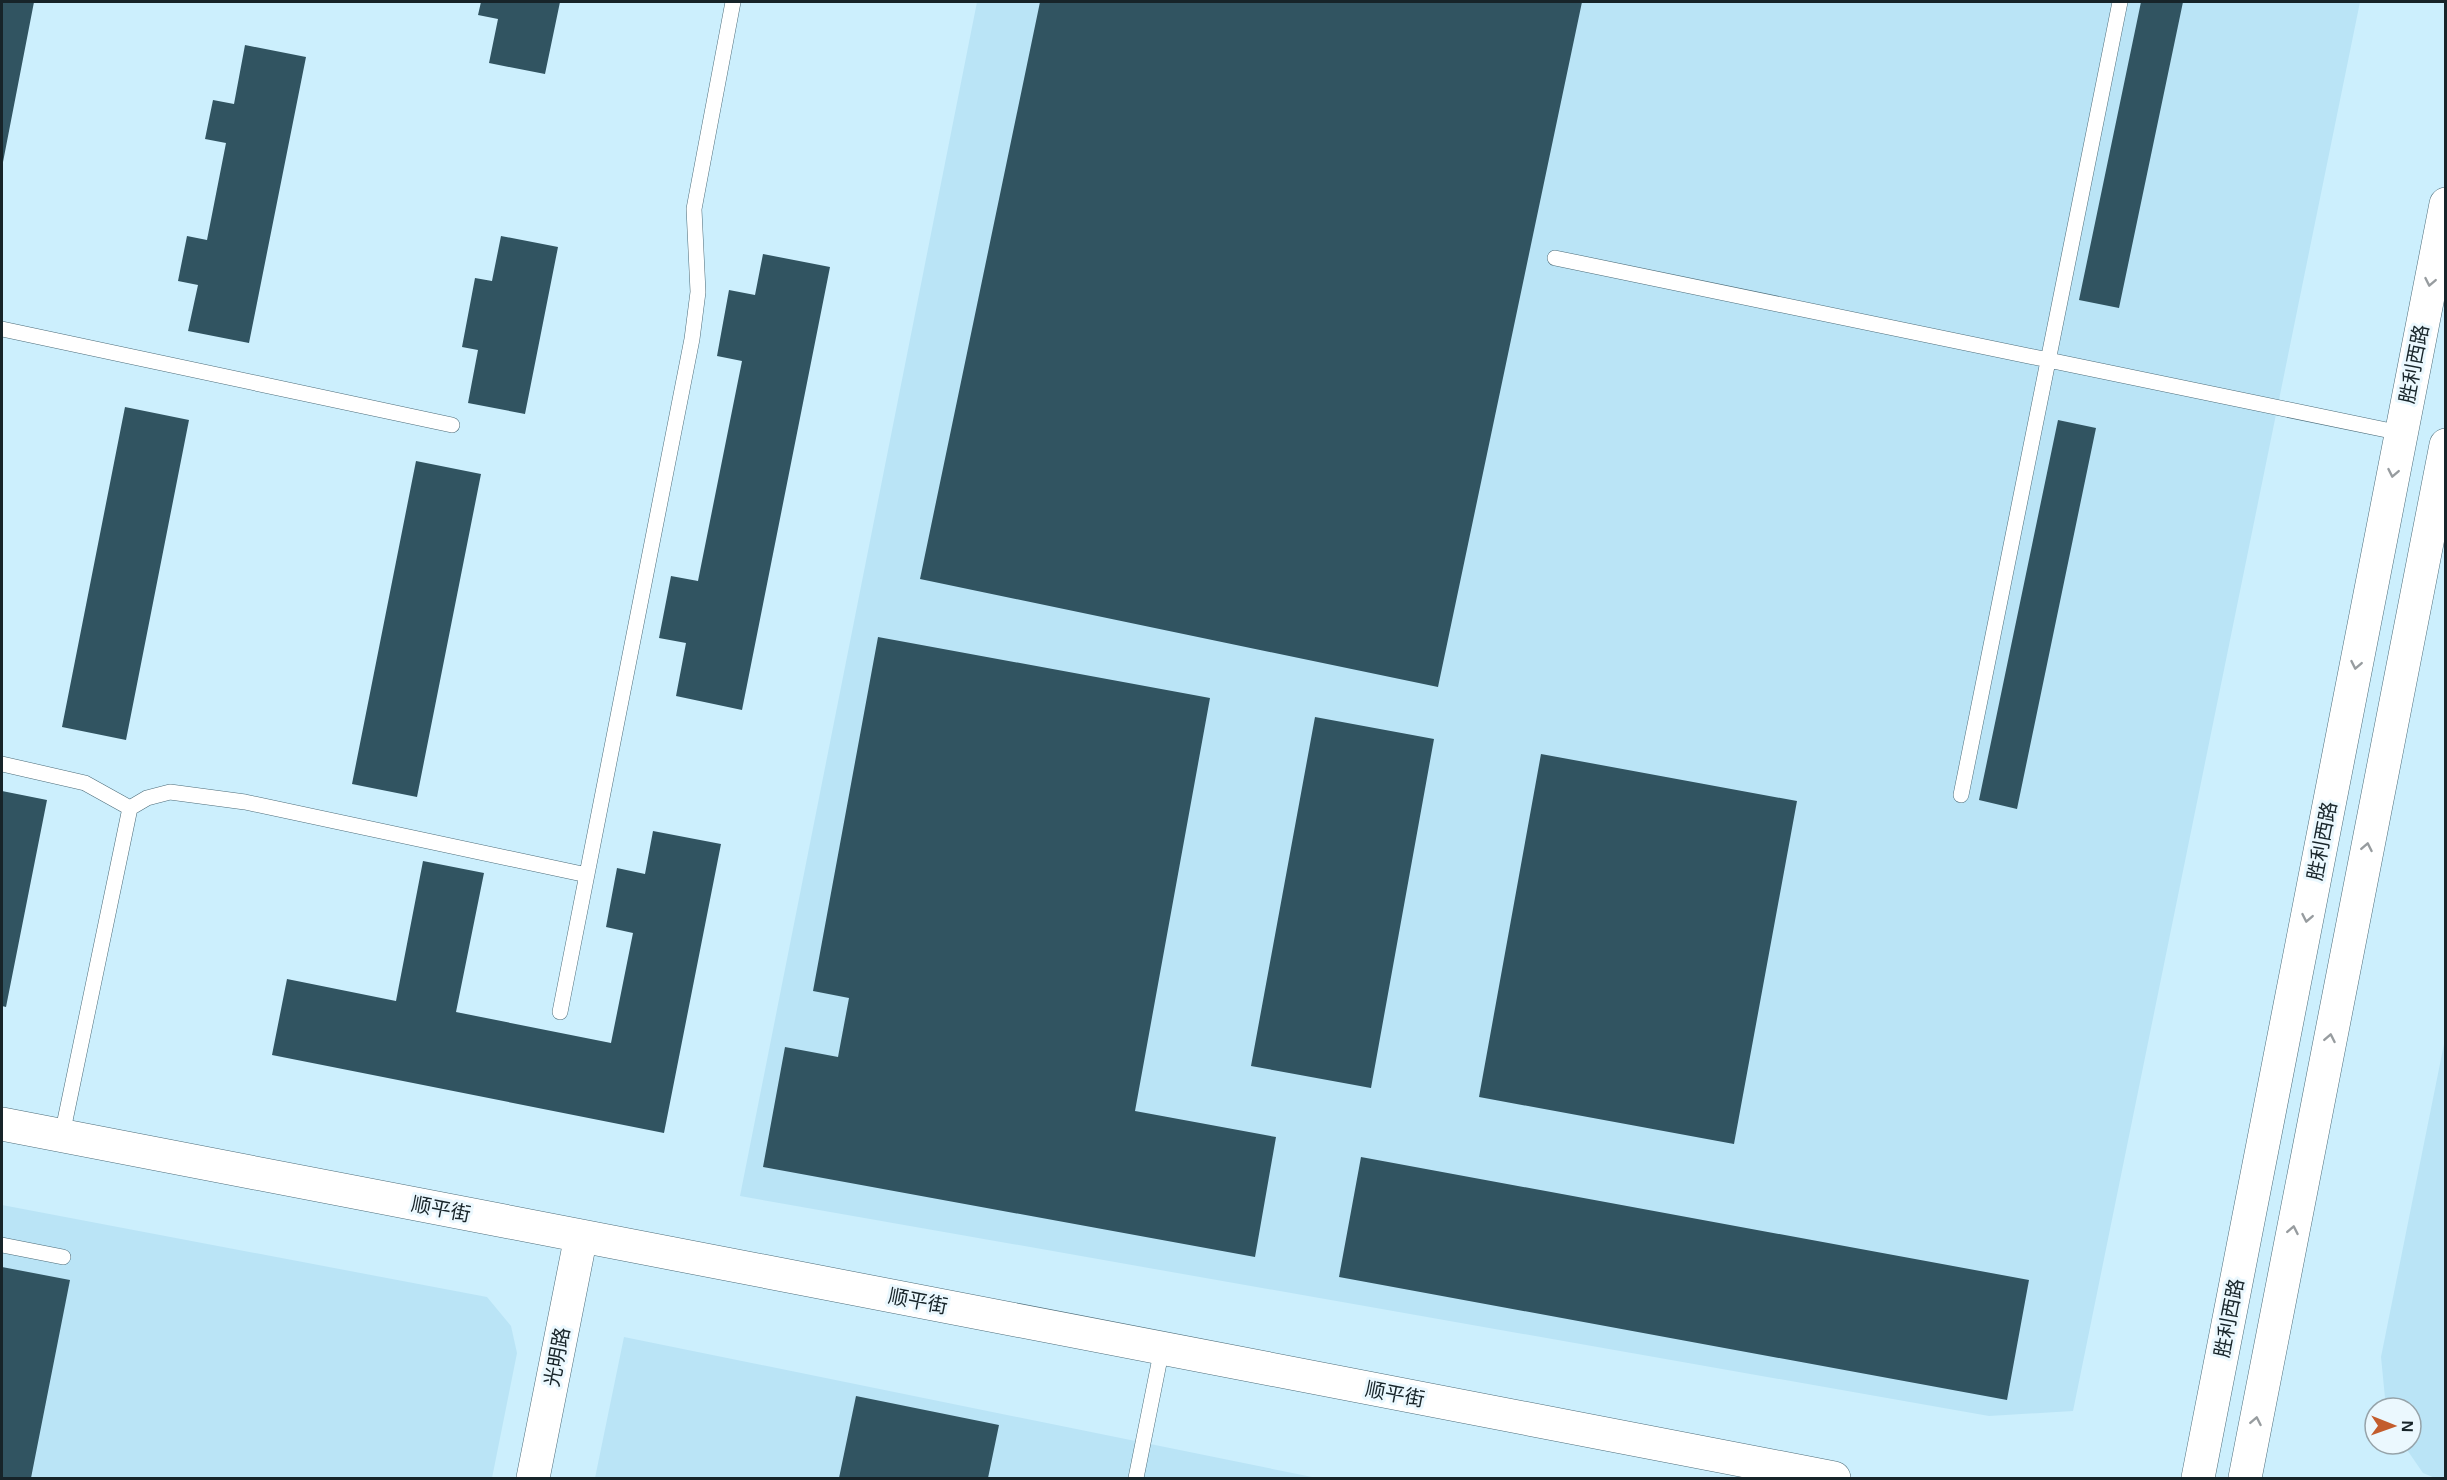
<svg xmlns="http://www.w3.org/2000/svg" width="2447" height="1480" font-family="Helvetica,'Noto Sans SC',sans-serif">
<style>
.built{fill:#bae4f6}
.building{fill:#315461}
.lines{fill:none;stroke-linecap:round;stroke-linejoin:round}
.lane-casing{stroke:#4d6c79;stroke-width:16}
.secondary-casing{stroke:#4d6c79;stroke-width:34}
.lane{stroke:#fff;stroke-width:15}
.secondary{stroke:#fff;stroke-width:33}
.oneway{stroke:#979c9f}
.labels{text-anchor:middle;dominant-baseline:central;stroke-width:6;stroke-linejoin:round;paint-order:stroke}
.street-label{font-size:20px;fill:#172429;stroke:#ebf8fe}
</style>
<rect width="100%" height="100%" fill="#cceffd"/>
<!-- built -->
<path class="built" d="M977,2H2360L2073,1411L1989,1416L740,1196Z
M2445,1039L2446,1478H2435L2423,1473L2403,1444H2411V1408H2386L2381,1357Z
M2,1205L487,1297L511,1326L517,1353L492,1478H2Z
M624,1337L1317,1478H595Z"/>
<!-- building -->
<path class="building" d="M2,2H34L3,162H2Z
M481,2H560L545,74L489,63L498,19L478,15Z
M1040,2H1582L1438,687L920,579Z
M2141,2H2183L2119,308L2079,300Z
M245,45L306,57L249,343L188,331L198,285L178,281L187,236L207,240L226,143L205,139L213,100L234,104Z
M501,236L558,247L525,414L468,403L478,350L462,347L475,278L492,281Z
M763,254L830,267L742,710L676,696L686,643L659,638L671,576L698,581L742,361L717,356L729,290L755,295Z
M125,407L189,420L126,740L62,727Z
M2058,420L2096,428L2017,809L1979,800Z
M416,461L481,474L417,797L352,784Z
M878,637L1210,698L1135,1111L1276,1137L1255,1257L763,1167L785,1047L838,1057L849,998L813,991Z
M1315,717L1434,739L1371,1088L1251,1066Z
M1541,754L1797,801L1734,1144L1479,1097Z
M2,791L47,800L6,1007L2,1006Z
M653,831L721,844L664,1133L272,1055L287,979L396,1001L423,861L484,873L456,1012L611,1043L633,933L606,927L617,868L645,874Z
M1361,1157L2029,1280L2007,1400L1339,1277Z
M2,1267L70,1280L31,1478H2Z
M856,1396L999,1425L988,1478H839Z"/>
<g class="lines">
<defs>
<path id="lane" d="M1555,258L2401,433
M2,329L452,425
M2,764L85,783L130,808
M1961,795L2120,2
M560,1012L692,339L698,292L694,209L733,2
M62,1135L130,808L147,798L170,792L245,802L587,875
M2,1245L63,1257
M1136,1478L1162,1348"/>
<path id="secondary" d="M2,1124L1834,1478
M533,1478L581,1236
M2198,1478L2446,204
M2245,1478L2446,445"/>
</defs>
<!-- lane casing -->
<use href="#lane" class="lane-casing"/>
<!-- secondary casing -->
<use href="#secondary" class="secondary-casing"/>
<!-- lane -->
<use href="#lane" class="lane"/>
<!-- secondary -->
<use href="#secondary" class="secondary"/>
</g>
<!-- one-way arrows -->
<defs><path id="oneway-chevron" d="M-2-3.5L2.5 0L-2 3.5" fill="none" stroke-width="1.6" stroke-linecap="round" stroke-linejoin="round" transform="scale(1.5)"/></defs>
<g class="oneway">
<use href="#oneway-chevron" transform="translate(2430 282) rotate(101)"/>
<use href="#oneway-chevron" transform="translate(2393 473) rotate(101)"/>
<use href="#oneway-chevron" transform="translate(2356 665) rotate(101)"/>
<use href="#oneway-chevron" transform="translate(2367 847) rotate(-79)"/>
<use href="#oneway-chevron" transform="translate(2307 918) rotate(101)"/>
<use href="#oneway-chevron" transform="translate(2330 1038) rotate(-79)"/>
<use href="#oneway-chevron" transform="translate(2293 1230) rotate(-79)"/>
<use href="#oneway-chevron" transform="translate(2256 1421) rotate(-79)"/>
</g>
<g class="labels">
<!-- street labels -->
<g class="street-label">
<text transform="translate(2414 364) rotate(-79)">胜利西路</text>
<text transform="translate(2322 841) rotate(-79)">胜利西路</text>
<text transform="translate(441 1209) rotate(11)">顺平街</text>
<text transform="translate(918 1301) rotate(11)">顺平街</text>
<text transform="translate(2229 1318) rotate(-79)">胜利西路</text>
<text transform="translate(557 1357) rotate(-79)">光明路</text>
<text transform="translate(1395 1394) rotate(11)">顺平街</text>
</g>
</g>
<!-- border -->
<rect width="2447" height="1480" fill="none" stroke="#172429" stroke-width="6"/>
<!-- north arrow -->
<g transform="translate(2393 1426) rotate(91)"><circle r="28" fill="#ebf8fe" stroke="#96a3a9" stroke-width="1.5"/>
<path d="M0-4.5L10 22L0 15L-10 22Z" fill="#c35d2d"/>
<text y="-9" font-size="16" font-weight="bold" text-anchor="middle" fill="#172429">N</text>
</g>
</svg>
